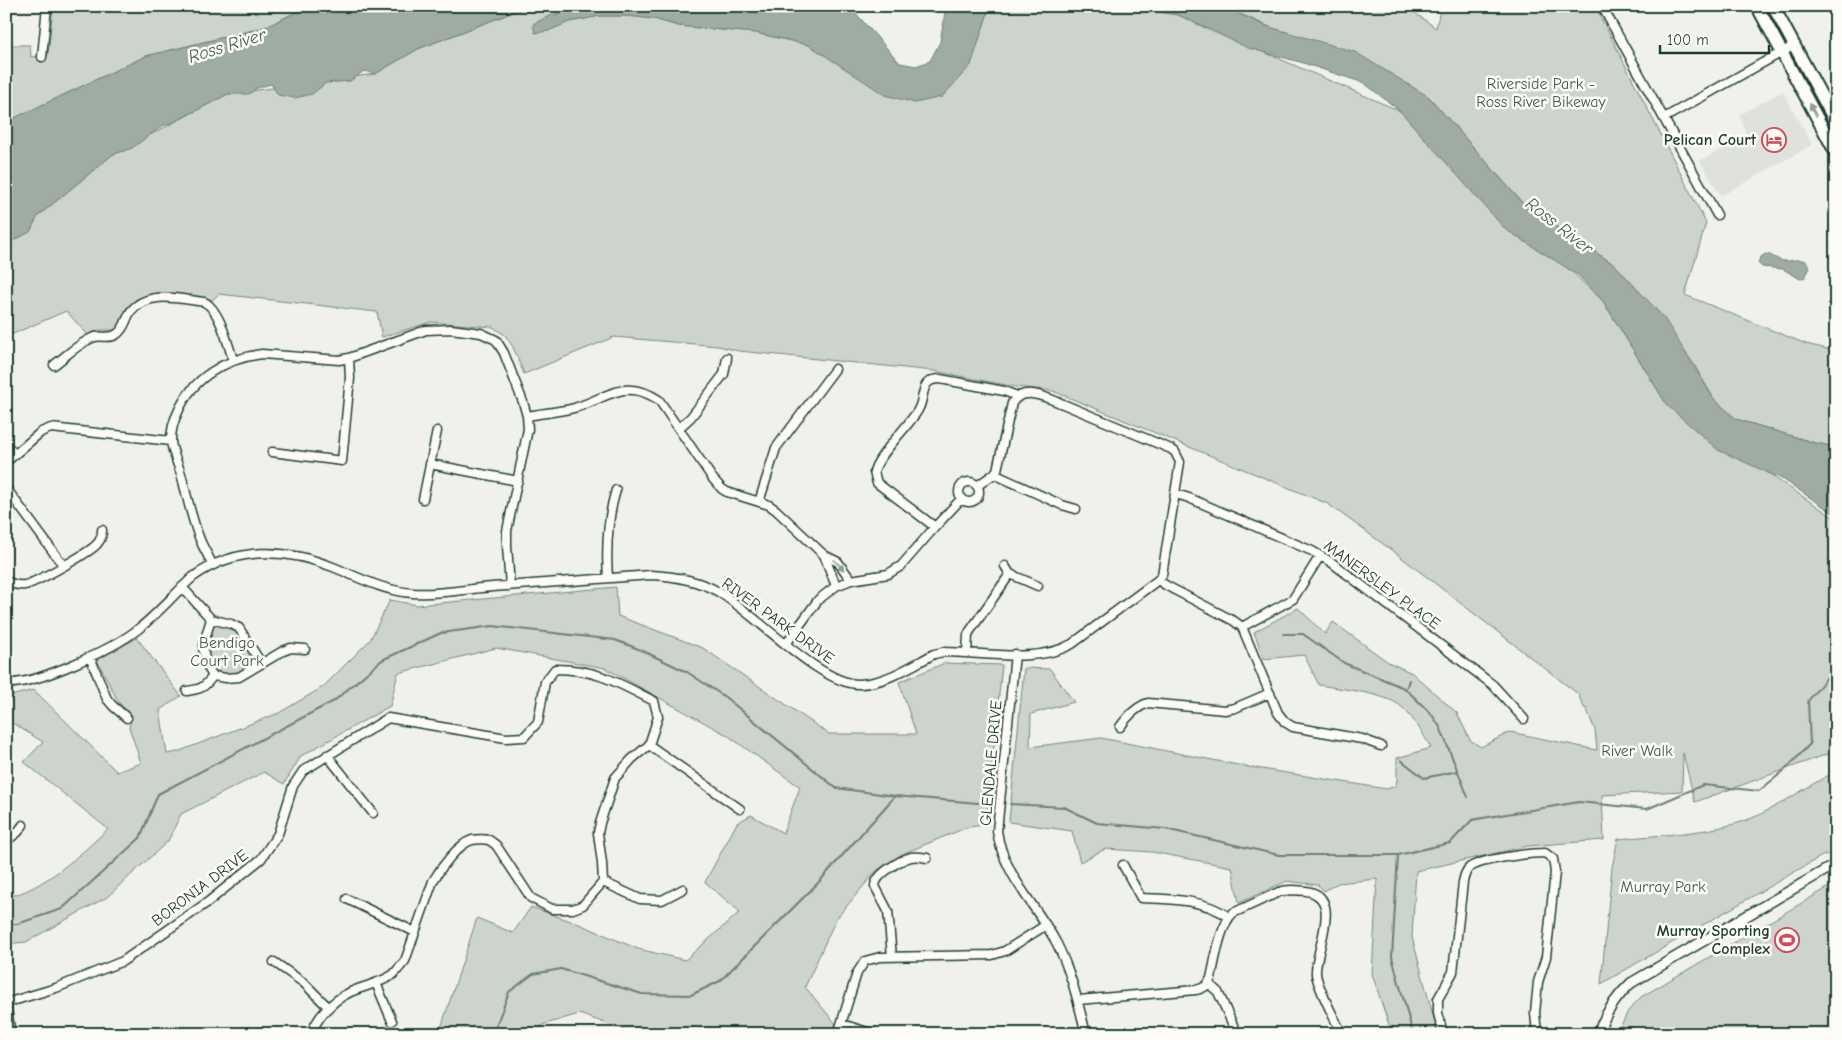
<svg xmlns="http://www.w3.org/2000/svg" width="1842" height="1040" font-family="'Comic Neue',sans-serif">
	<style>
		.built { fill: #dfe2dc }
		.green { fill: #cdd3cd; stroke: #768880 }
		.water { fill: #9faca4; stroke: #6c8077 }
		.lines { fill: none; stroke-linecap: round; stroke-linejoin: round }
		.stream { stroke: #6c8077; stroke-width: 2 }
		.minor-casing { stroke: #1f3d34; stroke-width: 11 }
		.tertiary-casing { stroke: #1f3d34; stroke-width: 12 }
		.primary-casing { stroke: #1f3d34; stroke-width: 15 }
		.minor { stroke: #fdfcf7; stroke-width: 8 }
		.tertiary { stroke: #fdfcf7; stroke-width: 9 }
		.primary { stroke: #fdfcf7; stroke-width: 11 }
		.oneway { fill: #8e9c96 }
		.labels { text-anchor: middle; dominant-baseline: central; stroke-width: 5; stroke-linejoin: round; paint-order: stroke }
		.park-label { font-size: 16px; fill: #425b53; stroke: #fdfcf7 }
		.poi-label { font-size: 16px; font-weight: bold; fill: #1f3d34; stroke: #fdfcf7; text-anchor: end }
		.street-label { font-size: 16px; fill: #1f3d34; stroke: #fdfcf7 }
		.water-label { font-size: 18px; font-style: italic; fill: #455e56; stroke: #fdfcf7 }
	</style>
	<rect width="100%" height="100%" fill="#f0f1eb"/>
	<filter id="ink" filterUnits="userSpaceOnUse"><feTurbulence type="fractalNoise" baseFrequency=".02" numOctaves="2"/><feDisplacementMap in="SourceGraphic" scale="10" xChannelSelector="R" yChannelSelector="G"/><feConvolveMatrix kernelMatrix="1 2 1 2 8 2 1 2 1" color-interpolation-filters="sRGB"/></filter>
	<g filter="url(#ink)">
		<path class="built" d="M1783,91L1812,145L1721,196L1700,161L1747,135L1739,115Z"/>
		<path class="green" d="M53,6H329L306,7L266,27L146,56L6,122V45H30L31,57L48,55Z
			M538,6H570L568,11L547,17L548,31L569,22L600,16H627L654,19L678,26L756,33L809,45L915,103L970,65L990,6H1115L1178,15L1400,111L1603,301L1667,405L1836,519V751L1695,802L1683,753L1682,791L1602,795L1604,840L1528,846L1416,871L1412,937L1438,1034H1392L1372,974L1377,879L1338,883L1324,891L1318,885L1287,881L1239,903L1232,867L1152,852L1105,849L1080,862L1072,831L1009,822L1024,668L1050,669L1074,702L1031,714L1030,747L1101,738L1243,766L1387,789L1395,786L1397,781V758L1431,748C1423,733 1414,719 1402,707C1386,693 1341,689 1319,685L1304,655L1264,659L1254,632L1298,608L1325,634L1333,622L1388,662L1412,673L1457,713L1470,740L1481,747L1510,732L1597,750L1595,730L1586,708H1584L1578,694L1397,554L1328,504L1053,391L1016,387L934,371L739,351L718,346L614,337L524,374L513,347L505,335L493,327L431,322L382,337L377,312L219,294L212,300C192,294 147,288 132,305C126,312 122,322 118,330H99L88,335L66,311L6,337V233L38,216L112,155L228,94L375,74L418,49L519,10Z
			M1222,6H1405L1436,28L1441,6H1595L1706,223L1685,295L1806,344L1836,351V447L1815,443L1736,419L1714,399L1692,361L1615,265L1526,207L1429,97Z
			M616,587L618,616L703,648L829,734H916L899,682L945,663L1002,665L986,825L968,827L902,854L875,872L836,919L805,987L836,1024L830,1034H637L579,1014L542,1025L538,1034H439L477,918L513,933L531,907L579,924L638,949L685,960L740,912L705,882L737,823L751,815L783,833L800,787L727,735L605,668L496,648L398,673L390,706L301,756L284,784L264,772L181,814L168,841L107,897L26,942L6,944V897C42,891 82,853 108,829L24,762L43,742L6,719L10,696L34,690L117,772L141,763L129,727L132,715L119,703L97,660L137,638L181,696L160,710L167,754L177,752L279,713L323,687L370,640L390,600L417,605Z
			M219,624L234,628L252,655L254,664C249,667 243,673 237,674C203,682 203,649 214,627Z
			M1836,771V851L1822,856L1601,984L1612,867L1618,839C1659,835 1722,833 1759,815C1785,802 1810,785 1836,771Z
			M1836,883V1034H1617L1628,1011L1641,997Z"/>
		<path class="water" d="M329,6H538L519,10L418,49L375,74L364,71L350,81L326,83L312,94L295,98L278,95L271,84L257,88L249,94H228L174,122L162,126L132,148L112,155L38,216L30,232L13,241L6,243V122L146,56L266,27L306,7Z
			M570,6H847L851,8L900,63L916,66L930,61L940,42L946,6H990L971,65L942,97L915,103L885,95L809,45L756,33L678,26L654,19L627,16H600L569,22L548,31L535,33L533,24L547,17L568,11Z
			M1137,6H1222L1266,26L1355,52L1429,97L1526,207L1615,265L1664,318L1714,399L1736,419L1815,443L1836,447V515L1784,480L1718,450L1667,405L1603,301L1578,275L1505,229L1400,111L1364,83L1300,62L1248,48L1178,15Z
			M1765,254C1772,254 1777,261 1785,261C1794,261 1798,258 1806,261L1810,268L1805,277L1800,279L1783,269L1762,267L1758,263L1760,258Z"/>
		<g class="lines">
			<path class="stream" d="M1283,634H1303L1344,663L1404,688L1414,697L1432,715L1440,727L1468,797
				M1406,689L1409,680
				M1401,760L1424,778L1458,771
				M1010,804L1064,807L1097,823L1165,829L1279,855H1398L1450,843L1472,820L1477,819L1579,802L1647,809L1703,785L1759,791L1786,769L1810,744L1808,701L1832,671H1836
				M1398,855L1392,957L1413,1034
				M6,924H17L62,909L140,838L158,794L334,701L382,660L441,633L493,626L615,640L641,650L687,672L725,697L836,788L895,796L990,804
				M493,1034L509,992L533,974L561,969L642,994L691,995L720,981L818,883L895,796"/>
			<defs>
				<path id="minor" d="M1602,6L1717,215
					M42,57L47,6
					M1664,118L1793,46
					M54,365C66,356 78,344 92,338C100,334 109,340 117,334C125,329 126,318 131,311C148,290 180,299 204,302C219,308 228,344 233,360
					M527,416C542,413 559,412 574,408C608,398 624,377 659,400L713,479L722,489L727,492L769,505L776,510L824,555L838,562L851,580
					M679,428L691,417L724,374L727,358
					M6,445L15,454
					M272,452L342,461L350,378L349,358
					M6,462L41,432L51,428L171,441
					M430,464L518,481
					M994,474L1062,505L1076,509
					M959 492a10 10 0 1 1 20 0a10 10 0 1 1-20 0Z
					M6,488L63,565
					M1176,494L1189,498L1312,551L1331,562L1480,675L1493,685L1524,719
					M423,499L437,431
					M759,502L776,448L835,369
					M935,527L877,483L874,472C876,457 909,426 918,410C926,396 919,379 940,379L1004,391L1017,396
					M824,555L836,586
					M212,564C208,555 202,546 199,537C191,517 187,495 181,474C178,464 172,452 171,441C171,432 174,420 178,412C193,377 225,359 262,354L339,360L349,358L426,330L451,329L481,333L496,340L504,353L523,402L527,416L528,429L507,531V546L510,586
					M1005,566L1010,574L1038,586
					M608,578C606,548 607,519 616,490
					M1158,580L1167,586L1234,621L1242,627L1278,713L1285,722L1293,727L1362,739L1381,746
					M6,581C12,584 18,586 25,585C37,582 89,553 97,544C101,540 102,535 102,530
					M182,587L211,619L231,624L239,628L261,663
					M211,619C204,643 198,653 213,676L226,678L239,677L283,651L291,648L305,649
					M1242,627L1293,599L1320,556
					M786,644L818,600L836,586L851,580L888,574L901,566L935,527L962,498
					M967,652L968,635L970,631L1010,574
					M1015,654L997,831C1003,874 1036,905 1056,942C1071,971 1078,1002 1086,1034
					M90,657L107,699L113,706L127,718
					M6,683C34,686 114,648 137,630C157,615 174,594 193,577C236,546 286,548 333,567C360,578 384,591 413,593C438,595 466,589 492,587C545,583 598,579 651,575C674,576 697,580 717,591C754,612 821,686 860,684C886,683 911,666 934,654L943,652C983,652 1037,664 1072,644L1158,580L1162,575L1180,462L1175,452L1171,449L1063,404C1047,398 1024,385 1012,403L997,470L994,474L977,486
					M187,691C201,689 204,688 213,676
					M1120,727C1127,717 1136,707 1148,703L1225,710L1235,708L1270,693
					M649,745L740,809
					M327,755L373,813
					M6,841L18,832L23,825
					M1123,865L1141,898C1171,899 1204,899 1229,917
					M603,882L640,899L662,900L683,889
					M347,899L415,932
					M892,957L888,911L875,886C875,875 900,860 911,857C916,856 922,857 927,858
					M274,962L304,983L328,1007
					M376,983L392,1021
					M1209,984L1218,992L1237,1034
					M1078,1000L1196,990C1204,988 1208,986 1211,978C1215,961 1220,925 1233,913L1279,892C1288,889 1296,890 1306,891C1345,896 1314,951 1316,974C1318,989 1335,1019 1342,1034
					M6,1003L56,988L123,961L208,902L261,859L278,834L293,786L303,771L388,718L506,738L524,737L538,722L545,682L555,669C597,669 618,683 654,701L658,717L649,745L632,759L615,778L600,823L598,833L602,863L603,882L583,905L573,909H552L531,898L496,845L489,840C484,839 478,839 472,840C458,844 440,869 433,881L405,961C400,966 397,972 391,976C381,982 369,985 358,989C337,996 319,1013 311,1034
					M6,1003L11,1034
					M842,1024L874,1034
					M838,1034L857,973L865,961L880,957L992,955L1005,951L1046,925
					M1443,1034L1438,1013V999L1453,972L1463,882C1464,877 1465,872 1469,868C1480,859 1530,853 1545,853L1553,859L1555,872L1548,939L1546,957L1538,982L1535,1013L1537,1034"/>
				<path id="tertiary" d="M1598,1034C1605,1013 1615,998 1631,983L1836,864"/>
				<path id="primary" d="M1757,6L1836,153
					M1773,6L1836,123"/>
			</defs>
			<use href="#minor" class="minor-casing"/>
			<use href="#tertiary" class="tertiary-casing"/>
			<use href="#primary" class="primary-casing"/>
			<use href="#minor" class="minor"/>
			<use href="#tertiary" class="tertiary"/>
			<use href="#primary" class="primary"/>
		</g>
		<defs><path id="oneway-solid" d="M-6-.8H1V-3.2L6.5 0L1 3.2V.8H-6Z" transform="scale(1.25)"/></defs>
		<g class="oneway">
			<use href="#oneway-solid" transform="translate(1813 110) rotate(-118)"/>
			<use href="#oneway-solid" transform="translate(839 565) rotate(45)"/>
		</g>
	</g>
	<defs>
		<symbol id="hotel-ring" viewBox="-11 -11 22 22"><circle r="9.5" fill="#fdfcf7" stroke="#d1495b" stroke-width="1.5"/><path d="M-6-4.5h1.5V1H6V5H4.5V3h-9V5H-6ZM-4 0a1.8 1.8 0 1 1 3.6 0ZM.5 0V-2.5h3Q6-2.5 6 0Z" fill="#d1495b"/></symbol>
		<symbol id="stadium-ring" viewBox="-11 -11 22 22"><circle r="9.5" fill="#fdfcf7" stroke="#d1495b" stroke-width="1.5"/><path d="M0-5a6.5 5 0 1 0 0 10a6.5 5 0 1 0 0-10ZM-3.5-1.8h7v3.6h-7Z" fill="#d1495b"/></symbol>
	</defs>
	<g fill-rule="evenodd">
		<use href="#hotel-ring" x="1760" y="126" width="28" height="28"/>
		<use href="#stadium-ring" x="1773" y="926" width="28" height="28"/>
	</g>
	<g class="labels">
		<g class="park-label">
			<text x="1541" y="84">Riverside Park -<tspan x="1541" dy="18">Ross River Bikeway</tspan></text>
			<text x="227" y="643">Bendigo<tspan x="227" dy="18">Court Park</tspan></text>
			<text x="1637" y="751">River Walk</text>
			<text x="1663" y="887">Murray Park</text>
		</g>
		<g class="poi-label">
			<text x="1756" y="140">Pelican Court</text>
			<text x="1770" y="931">Murray Sporting<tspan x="1770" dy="18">Complex</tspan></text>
		</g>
		<g class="street-label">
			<text transform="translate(1382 585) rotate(36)">MANERSLEY PLACE</text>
			<text transform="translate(778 621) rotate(36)">RIVER PARK DRIVE</text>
			<text transform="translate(991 763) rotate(-85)">GLENDALE DRIVE</text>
			<text transform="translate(200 888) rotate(-37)">BORONIA DRIVE</text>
		</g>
		<g class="water-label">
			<text transform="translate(227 46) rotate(-17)">Ross River</text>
			<text transform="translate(1559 226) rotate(38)">Ross River</text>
		</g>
	</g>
	<rect width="1842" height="1040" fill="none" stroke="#fdfcf7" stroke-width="25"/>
	<rect x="12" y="12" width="1817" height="1015" fill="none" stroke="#1f3d34" stroke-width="2" filter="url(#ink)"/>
	<path d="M1660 45v8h109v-8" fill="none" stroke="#1f3d34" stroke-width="2.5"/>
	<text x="1667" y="45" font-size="15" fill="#1f3d34" stroke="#fdfcf7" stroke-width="4" paint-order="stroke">100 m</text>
</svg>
